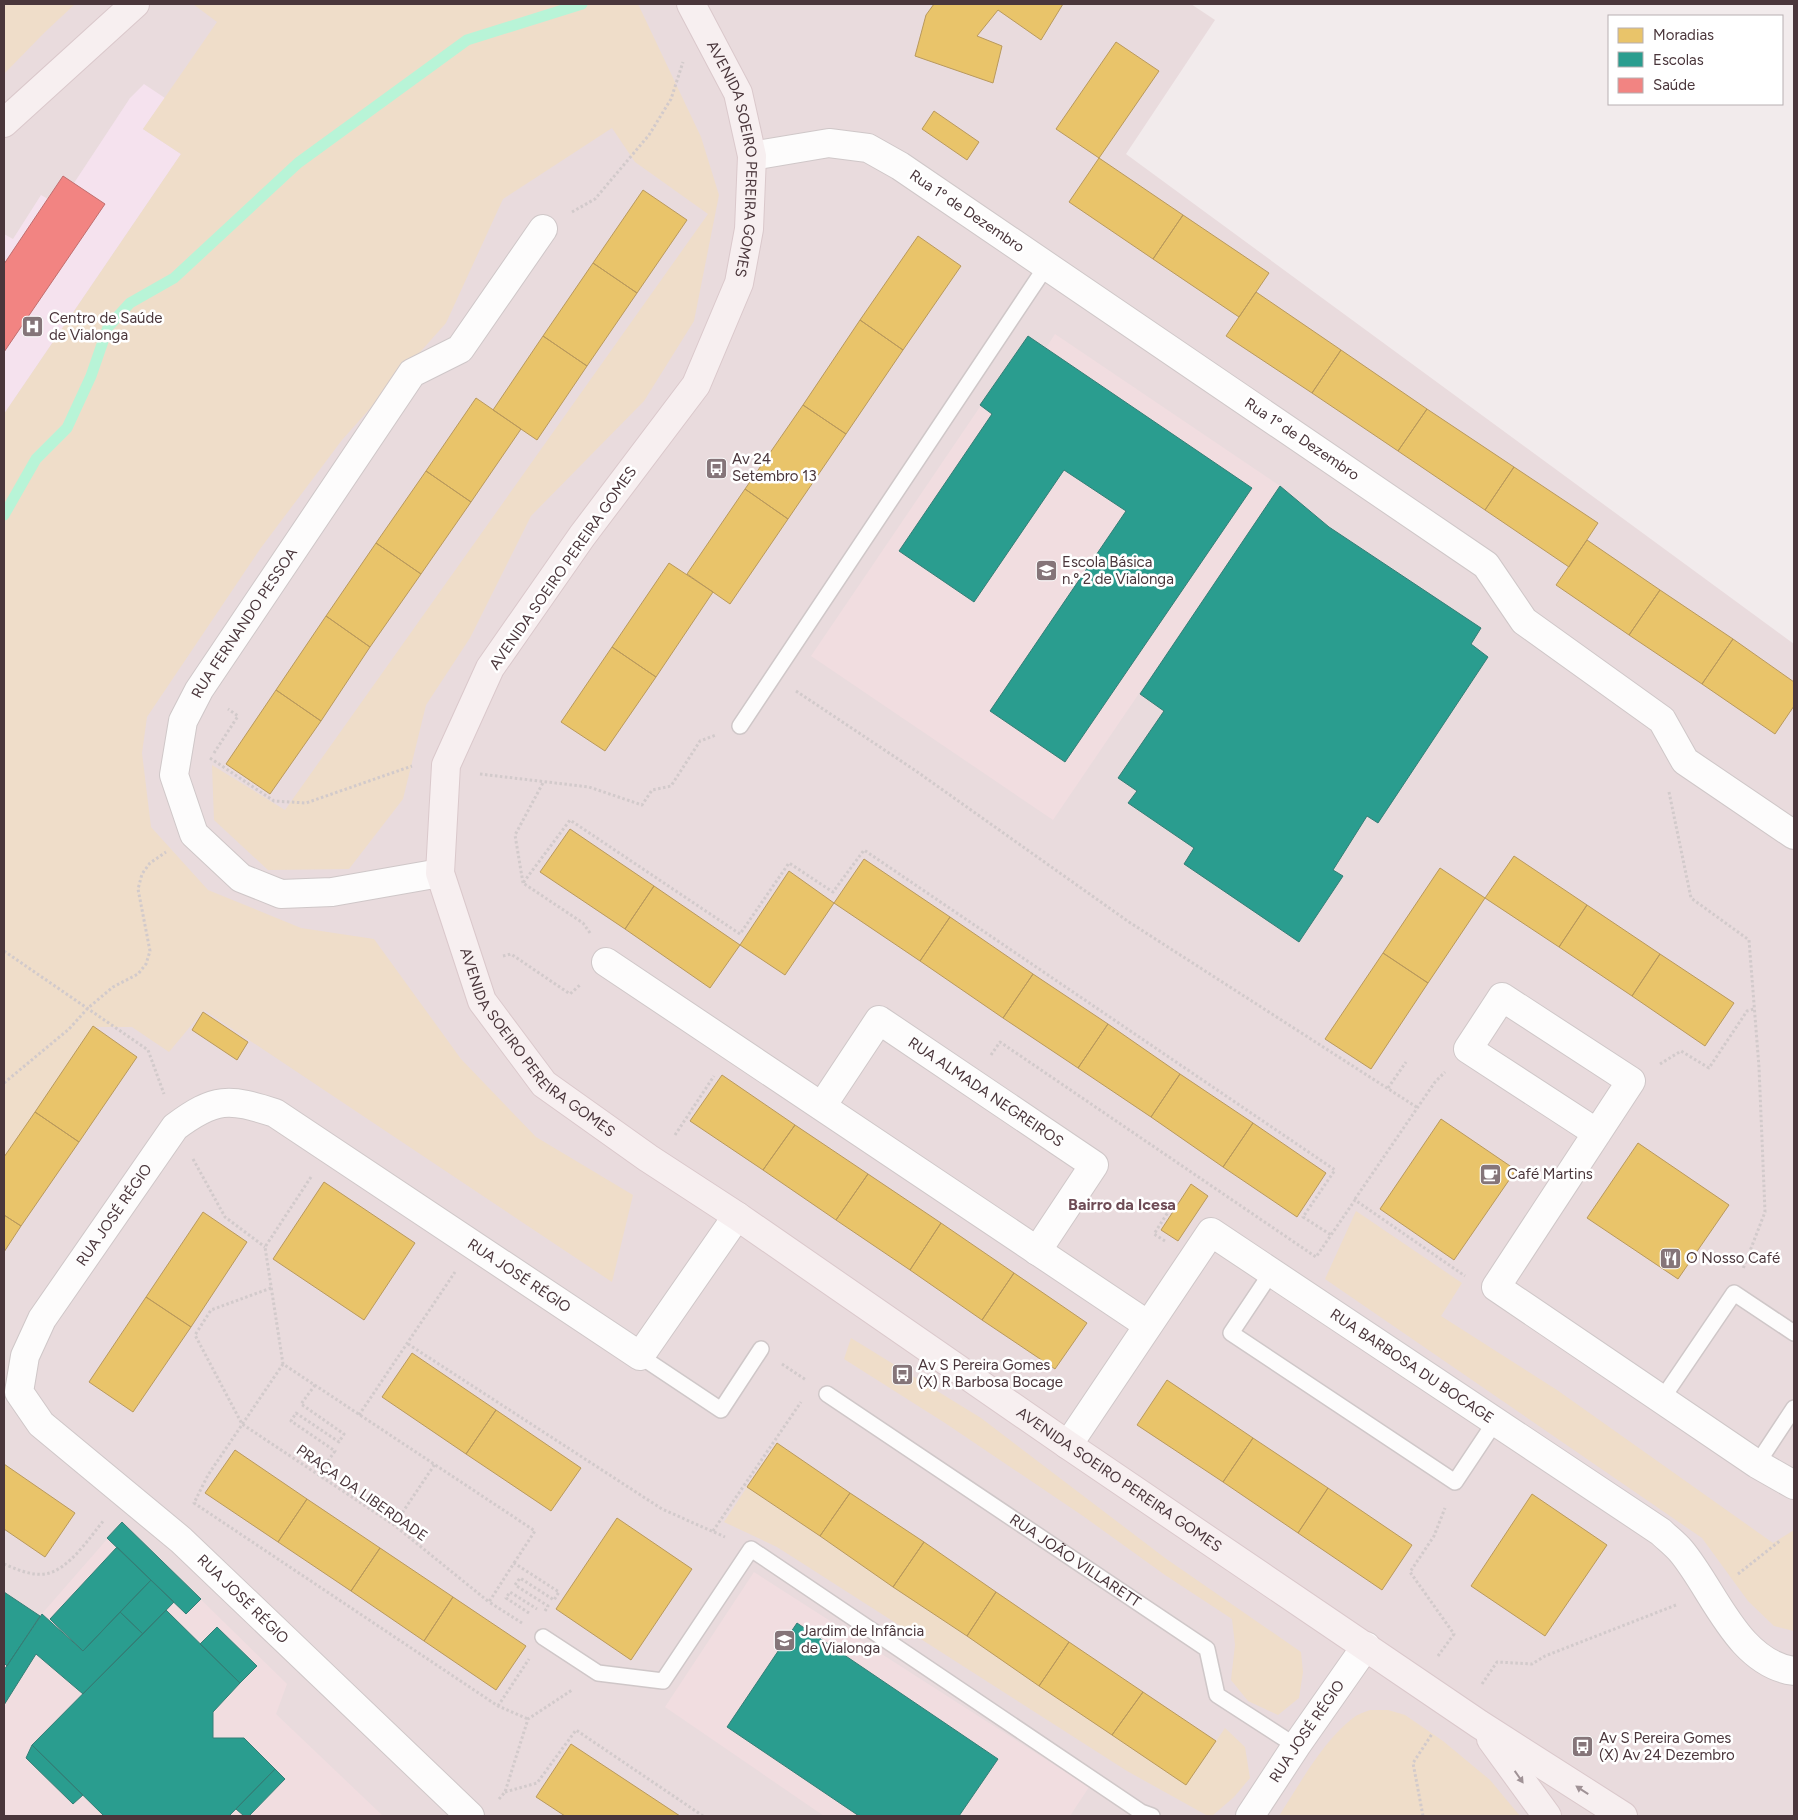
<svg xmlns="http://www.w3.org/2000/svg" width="1798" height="1820" font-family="Figtree,sans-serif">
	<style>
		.residential { fill: #e9dbdd }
		.education { fill: #f1dde0 }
		.medical { fill: #f5e2ee }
		.green { fill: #efddc9 }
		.homes { fill: #e9c46a; stroke: #b9995c }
		.schools { fill: #2a9d8f; stroke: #347e76 }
		.health { fill: #f28482; stroke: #c06d6d }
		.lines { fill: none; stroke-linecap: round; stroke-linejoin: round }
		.stream { stroke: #b8f4d7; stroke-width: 11 }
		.lane-casing { stroke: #cfc7c8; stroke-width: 18 }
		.street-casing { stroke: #cfc7c8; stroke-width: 30 }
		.secondary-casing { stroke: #dac8cb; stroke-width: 30 }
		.path { stroke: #d2cacb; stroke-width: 3; stroke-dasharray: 2.5 2.5; stroke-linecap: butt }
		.lane { stroke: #fdfcfc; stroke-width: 15 }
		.street { stroke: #fdfcfc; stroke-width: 28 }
		.secondary { stroke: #f7eff0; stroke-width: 28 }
		.oneway { fill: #a09296 }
		.labels { text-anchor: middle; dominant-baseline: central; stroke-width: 5; stroke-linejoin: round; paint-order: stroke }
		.street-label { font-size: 15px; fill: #4a363b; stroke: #fff }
		.poi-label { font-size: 15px; fill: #4a363b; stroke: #fff; text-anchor: start }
		.neighbourhood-label { font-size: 16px; font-weight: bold; fill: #6e4c55; stroke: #fff }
	</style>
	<rect width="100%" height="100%" fill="#f2ebec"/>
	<path class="residential" d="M4,4H1191L1215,20L1126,154L1794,644V1816H4Z"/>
	<path class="education" d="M1055,334L1280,486L1053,820L811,656L1028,336L1046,348Z
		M122,1522L287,1684L276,1714L383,1816H4V1592L40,1616Z
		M754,1572L1089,1787L1070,1816H824L665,1707Z"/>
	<path class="medical" d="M144,84L165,98L143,129L181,154L4,414V234L13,239L41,195L48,199L63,176L74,183L130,98Z"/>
	<path class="green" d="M4,4H75L44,33L4,74Z
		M193,4H638L701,137L719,195L694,321L644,401L531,516L470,638L426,705L403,799L349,869L268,870L214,820L212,765L285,810L708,214L635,162L612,128L503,199L446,323L342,440L260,549L147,717L142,753L151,827L208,890L301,928L374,939L461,1059L536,1137L633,1195L612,1282L204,1010L169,1052L132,1027H93L4,1158V414L181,154L143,129L217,22Z
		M1356,1211L1462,1283L1441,1316L1557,1390L1773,1543L1794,1530V1631L1774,1626L1748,1601L1702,1538L1325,1279Z
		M851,1338L981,1418L1165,1558L1301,1652L1303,1672L1299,1698L1278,1715L1248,1701L1231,1680L1235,1645L1232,1619L1165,1575L1083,1516L945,1423L844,1359Z
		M747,1487L1186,1785L1225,1728L1245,1747L1250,1778L1234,1797L1212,1816H1208L1127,1771L777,1547L724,1522Z
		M1370,1710H1388L1405,1715L1443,1741L1490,1780L1520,1816H1279C1299,1785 1323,1741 1353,1718C1358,1714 1365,1712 1370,1710Z"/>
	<path class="homes" d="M934,4H1063L1041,40L998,10L977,36L1002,46L993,83L915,56L926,15Z
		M1116,42L1159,71L1099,158L1056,129Z
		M934,111L979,142L967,160L922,129Z
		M1099,158L1183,215L1153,259L1069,202Z
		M643,190L687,220L637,293L593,263Z
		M1183,215L1269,273L1239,317L1153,259Z
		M918,236L961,266L903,350L860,320Z
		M593,263L637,293L587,366L543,336Z
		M1256,292L1341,350L1312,393L1226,336Z
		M860,320L903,350L846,434L803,405Z
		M543,336L587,366L537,440L493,410Z
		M1341,350L1427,409L1398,451L1312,393Z
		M476,398L521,429L471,502L426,471Z
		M803,405L846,434L788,519L745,489Z
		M1427,409L1514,467L1485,510L1398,451Z
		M1514,467L1598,523L1569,567L1485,510Z
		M426,471L471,502L421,574L376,543Z
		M745,489L788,519L730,604L687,574Z
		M1587,540L1660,590L1629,635L1556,585Z
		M376,543L421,574L370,647L326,616Z
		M669,563L713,592L656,677L612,647Z
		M1660,590L1733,639L1702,684L1629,635Z
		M326,616L370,647L321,721L276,690Z
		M1733,639L1794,682V706L1775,734L1702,684Z
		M612,647L656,677L605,751L561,722Z
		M276,690L321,721L270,794L226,764Z
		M570,829L654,886L625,929L540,872Z
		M1514,856L1587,905L1559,947L1485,898Z
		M864,859L950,917L920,961L834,903Z
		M1440,868L1485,898L1428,983L1383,953Z
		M789,871L834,903L785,975L740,945Z
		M654,886L740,945L710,988L625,929Z
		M1587,905L1660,954L1632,996L1559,947Z
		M950,917L1033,974L1003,1018L920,961Z
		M1383,953L1428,983L1371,1069L1325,1039Z
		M1660,954L1734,1003L1705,1046L1632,996Z
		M1033,974L1108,1024L1078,1068L1003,1018Z
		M203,1012L248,1042L237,1060L192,1030Z
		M1108,1024L1180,1074L1151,1117L1078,1068Z
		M93,1026L137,1057L79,1142L35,1112Z
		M1180,1074L1253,1123L1223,1167L1151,1117Z
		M722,1075L795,1125L763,1170L690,1121Z
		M35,1112L79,1142L21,1226L4,1215V1157Z
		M1441,1119L1516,1170L1454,1260L1380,1209Z
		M1253,1123L1326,1173L1297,1217L1223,1167Z
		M795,1125L868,1174L836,1220L763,1170Z
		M1638,1143L1729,1205L1678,1279L1587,1218Z
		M868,1174L941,1223L910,1270L836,1220Z
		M324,1182L415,1243L364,1320L273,1259Z
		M1191,1184L1208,1196L1178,1241L1161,1230Z
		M203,1212L247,1242L191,1327L146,1297Z
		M4,1215L21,1226L4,1252Z
		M941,1223L1014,1273L982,1320L910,1270Z
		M1014,1273L1087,1323L1055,1369L982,1320Z
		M146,1297L191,1327L133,1412L89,1382Z
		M412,1353L496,1410L466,1454L382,1397Z
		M1167,1380L1253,1438L1223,1482L1137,1425Z
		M496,1410L581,1468L551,1511L466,1454Z
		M1253,1438L1328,1488L1298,1533L1223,1482Z
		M777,1443L850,1493L820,1536L747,1487Z
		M235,1450L307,1499L278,1542L205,1493Z
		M4,1464L75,1513L45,1557L4,1529Z
		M1328,1488L1412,1545L1382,1590L1298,1533Z
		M850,1493L924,1542L893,1587L820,1536Z
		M1532,1494L1607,1545L1545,1636L1471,1586Z
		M307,1499L380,1548L351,1591L278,1542Z
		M617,1518L692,1569L631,1660L556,1609Z
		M924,1542L996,1592L967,1636L893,1587Z
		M380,1548L453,1597L424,1641L351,1591Z
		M996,1592L1069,1642L1039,1686L967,1636Z
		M453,1597L526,1646L496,1690L424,1641Z
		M1069,1642L1143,1692L1112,1735L1039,1686Z
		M1143,1692L1216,1741L1186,1785L1112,1735Z
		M571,1744L680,1816H565L536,1797Z"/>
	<path class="schools" d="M1028,336L1252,488L1065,762L990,711L1126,511L1064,470L974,602L899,551L992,414L980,405Z
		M1280,486L1329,527L1481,628L1471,644L1488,657L1378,823L1367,816L1333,870L1343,876L1299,942L1184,864L1194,848L1128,803L1137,791L1118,778L1164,711L1140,694Z
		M122,1522L201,1599L186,1614L107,1538Z
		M117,1547L151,1580L83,1651L50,1619Z
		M151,1580L174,1602L143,1634L120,1612Z
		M4,1592L40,1616L7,1666L4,1663Z
		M166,1610L240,1683L213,1712V1738H244L275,1769L229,1816H104L32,1745Z
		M120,1612L143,1634L83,1694L36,1654L4,1705V1670L42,1614L83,1651Z
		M797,1623L998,1759L959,1816H859L727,1727Z
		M217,1627L257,1666L240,1683L200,1644Z
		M32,1745L83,1795L73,1804L26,1758Z
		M275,1769L285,1779L249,1816H244L236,1809Z"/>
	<path class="health" d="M63,176L105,204L4,352V264Z"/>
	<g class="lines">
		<path class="stream" d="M4,515L36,459L67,428L91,376L108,327L130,303L174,278L298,163L467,40L582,4"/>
		<defs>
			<g id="lane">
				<path d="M740,726L1047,265"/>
				<path d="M1271,1273L1231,1333L1455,1482L1495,1422"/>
				<path d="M640,1356L721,1410L761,1349"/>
				<path id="s1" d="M827,1394L1207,1649L1217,1695L1296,1746"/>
				<path d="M1662,1399L1734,1293L1794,1333"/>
				<path d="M1757,1464L1794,1408"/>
				<path d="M543,1637L598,1673L663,1681L751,1549L1141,1812L1152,1816"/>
			</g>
			<g id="street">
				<path d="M752,156L829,143L868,148L900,166L1486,565L1524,621L1662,720L1685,761L1794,835"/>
				<path id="s2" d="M440,873L332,892L281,894L241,878L194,834L174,775L183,721L199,690L412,373L460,349L543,229"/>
				<path d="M606,962L1148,1325"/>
				<path id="s3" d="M822,1106L879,1020L1094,1165L1037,1251"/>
				<path d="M1597,1133L1468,1049L1502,997L1631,1081L1496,1287L1757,1464L1794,1485"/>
				<path id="s4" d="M1068,1445L1211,1232L1661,1532C1667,1538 1675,1544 1681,1551C1714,1590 1737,1663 1794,1671"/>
				<path id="s5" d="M470,1816L181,1540L41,1424L19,1392L25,1356L42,1319L175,1127C215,1097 229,1098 275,1113L640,1356L737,1216"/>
				<path id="s6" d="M1250,1816L1296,1746L1366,1646"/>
			</g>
			<g id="secondary">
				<path id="s7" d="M691,4L738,93L752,156L749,229L739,283L696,385L582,536L490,668L446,765L440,873L482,1001L544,1084L648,1158L737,1216L1068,1445L1479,1724L1623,1816"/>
				<path d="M4,123L135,4"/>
				<path d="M1491,1739L1547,1816"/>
			</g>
		</defs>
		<use href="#lane" class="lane-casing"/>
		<use href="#street" class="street-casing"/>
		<use href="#secondary" class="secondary-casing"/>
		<path class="path" d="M572,212L595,199L649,135L671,99L683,62
			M796,691L916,771L1129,922L1418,1108
			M214,753L238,716L228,709
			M210,758L274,801L306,803L412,766
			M480,774L589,787L642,805L652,790L671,786L700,741L716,735
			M1669,792L1691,898L1749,940L1759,1067L1765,1212L1743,1269
			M523,883L515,835L544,781
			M590,933L583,923L523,883L570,820L740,934L789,863L833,892L864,850L1335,1170L1303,1217L1331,1235
			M4,951L148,1050L164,1094
			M503,956L511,954L570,994L581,984
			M991,1055L1000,1042L1316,1257L1355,1200L1465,1276
			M1660,1064L1681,1051L1709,1068L1747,1011L1754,1009
			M4,1083L69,1029L88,1008L113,987L138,974L146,964L150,951L138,889L142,874L150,863L166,852
			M1388,1088L1406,1062
			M675,1135L714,1076
			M193,1159L225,1217L265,1247
			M311,1177L265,1247L283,1364L535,1531L514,1563
			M1355,1199L1435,1082L1445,1072
			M1165,1241L1154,1234L1170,1209
			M271,1288L211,1310L195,1335L242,1424L394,1525L489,1602
			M408,1344L662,1509L725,1537
			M283,1364L208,1475L194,1503L498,1706L528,1719
			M782,1364L806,1380
			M315,1385L301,1404L344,1434L339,1442L296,1413L291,1421L335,1451L318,1475
			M359,1415L455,1272
			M394,1525L435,1464
			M713,1531L801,1402
			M4,1564C16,1569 31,1576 45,1574C68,1571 90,1537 104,1520
			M1738,1574L1781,1540
			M529,1613L506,1598L510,1592L537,1609
			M522,1623L489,1602L514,1563L559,1592L554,1600L520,1578L515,1585L548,1606L545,1611
			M1438,1656L1454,1634L1410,1572L1434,1536L1445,1508
			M1482,1684L1497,1662L1532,1664L1545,1656L1676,1605
			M498,1706L529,1659
			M505,1792L537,1783L576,1730L703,1816
			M499,1799L505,1792L528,1719L572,1690
			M1423,1816L1413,1763L1432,1734"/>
		<use href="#lane" class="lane"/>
		<use href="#street" class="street"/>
		<use href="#secondary" class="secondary"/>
	</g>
	<defs><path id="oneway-solid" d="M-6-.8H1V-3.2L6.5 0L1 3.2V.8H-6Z" transform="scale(1.25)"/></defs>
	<g class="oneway">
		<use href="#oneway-solid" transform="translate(1519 1777) rotate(55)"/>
		<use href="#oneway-solid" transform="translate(1582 1790) rotate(-147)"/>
	</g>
	<defs>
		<symbol id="hospital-square" viewBox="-11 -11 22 22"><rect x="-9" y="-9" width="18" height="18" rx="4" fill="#857579" stroke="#fff"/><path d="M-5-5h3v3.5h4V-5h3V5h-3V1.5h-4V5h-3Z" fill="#fff"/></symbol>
		<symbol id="bus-square" viewBox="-11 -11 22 22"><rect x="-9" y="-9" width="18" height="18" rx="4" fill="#857579" stroke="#fff"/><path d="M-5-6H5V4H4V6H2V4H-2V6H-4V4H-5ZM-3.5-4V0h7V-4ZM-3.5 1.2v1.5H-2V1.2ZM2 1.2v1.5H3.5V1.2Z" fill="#fff"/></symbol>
		<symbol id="school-square" viewBox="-11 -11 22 22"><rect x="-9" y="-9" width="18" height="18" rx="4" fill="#857579" stroke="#fff"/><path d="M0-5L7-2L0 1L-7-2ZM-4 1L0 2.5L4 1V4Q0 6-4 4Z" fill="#fff"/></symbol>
		<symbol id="cafe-square" viewBox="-11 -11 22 22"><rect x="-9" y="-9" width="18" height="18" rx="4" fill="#857579" stroke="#fff"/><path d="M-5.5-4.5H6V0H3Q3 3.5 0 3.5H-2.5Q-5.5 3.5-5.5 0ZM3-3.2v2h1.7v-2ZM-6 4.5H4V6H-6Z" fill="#fff"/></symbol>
		<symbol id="restaurant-square" viewBox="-11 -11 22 22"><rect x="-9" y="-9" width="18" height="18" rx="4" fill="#857579" stroke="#fff"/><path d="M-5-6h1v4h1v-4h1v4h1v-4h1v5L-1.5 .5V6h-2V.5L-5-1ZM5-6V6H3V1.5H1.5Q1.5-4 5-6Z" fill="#fff"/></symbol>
	</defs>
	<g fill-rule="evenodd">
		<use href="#hospital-square" x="20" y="314" width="25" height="25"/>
		<use href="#bus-square" x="704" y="456" width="25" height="25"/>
		<use href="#school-square" x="1034" y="558" width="25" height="25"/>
		<use href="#cafe-square" x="1478" y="1162" width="25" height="25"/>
		<use href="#restaurant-square" x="1658" y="1246" width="25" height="25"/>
		<use href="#bus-square" x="890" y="1362" width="25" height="25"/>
		<use href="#school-square" x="772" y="1628" width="25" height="25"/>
		<use href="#bus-square" x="1570" y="1734" width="25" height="25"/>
	</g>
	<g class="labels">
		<g class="street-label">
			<text stroke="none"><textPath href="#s7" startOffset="165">AVENIDA SOEIRO PEREIRA GOMES</textPath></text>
			<text transform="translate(967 211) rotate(34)">Rua 1º de Dezembro</text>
			<text transform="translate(1302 439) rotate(34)">Rua 1º de Dezembro</text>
			<text transform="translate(563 568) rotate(-55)">AVENIDA SOEIRO PEREIRA GOMES</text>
			<text stroke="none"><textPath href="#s2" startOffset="501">RUA FERNANDO PESSOA</textPath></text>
			<text stroke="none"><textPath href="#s7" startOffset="1170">AVENIDA SOEIRO PEREIRA GOMES</textPath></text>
			<text stroke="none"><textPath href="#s3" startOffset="232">RUA ALMADA NEGREIROS</textPath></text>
			<text stroke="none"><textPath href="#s5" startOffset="824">RUA JOSÉ RÉGIO</textPath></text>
			<text stroke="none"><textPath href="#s5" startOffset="1332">RUA JOSÉ RÉGIO</textPath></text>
			<text stroke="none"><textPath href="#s4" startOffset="498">RUA BARBOSA DU BOCAGE</textPath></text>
			<text stroke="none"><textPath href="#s7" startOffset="1905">AVENIDA SOEIRO PEREIRA GOMES</textPath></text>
			<text transform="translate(362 1493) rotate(35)">PRAÇA DA LIBERDADE</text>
			<text stroke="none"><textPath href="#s1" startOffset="299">RUA JOÃO VILLARETT</textPath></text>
			<text transform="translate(243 1599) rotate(44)">RUA JOSÉ RÉGIO</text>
			<text stroke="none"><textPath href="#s6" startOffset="102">RUA JOSÉ RÉGIO</textPath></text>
		</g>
		<g class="poi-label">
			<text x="49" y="318">Centro de Saúde<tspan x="49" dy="17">de Vialonga</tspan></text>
			<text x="732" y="459">Av 24<tspan x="732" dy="17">Setembro 13</tspan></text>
			<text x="1062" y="562">Escola Básica<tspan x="1062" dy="17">n.º 2 de Vialonga</tspan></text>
			<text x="1507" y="1174">Café Martins</text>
			<text x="1686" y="1258">O Nosso Café</text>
			<text x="918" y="1365">Av S Pereira Gomes<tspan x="918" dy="17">(X) R Barbosa Bocage</tspan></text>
			<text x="801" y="1631">Jardim de Infância<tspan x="801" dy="17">de Vialonga</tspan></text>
			<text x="1599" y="1738">Av S Pereira Gomes<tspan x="1599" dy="17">(X) Av 24 Dezembro</tspan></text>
		</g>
		<g class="neighbourhood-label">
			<text x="1122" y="1204">Bairro da Icesa</text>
		</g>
	</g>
	<rect width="1798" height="1820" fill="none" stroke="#4a363b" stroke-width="10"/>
	<rect x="1608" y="15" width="175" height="90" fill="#ffffff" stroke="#b7afb1"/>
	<rect x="1618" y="28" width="25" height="15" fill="#e9c46a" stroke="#b7afb1"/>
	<text x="1653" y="40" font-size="15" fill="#4a363b">Moradias</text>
	<rect x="1618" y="52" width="25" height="15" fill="#2a9d8f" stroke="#b7afb1"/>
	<text x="1653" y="65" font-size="15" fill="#4a363b">Escolas</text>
	<rect x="1618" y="78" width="25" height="15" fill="#f28482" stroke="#b7afb1"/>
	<text x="1653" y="90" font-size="15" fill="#4a363b">Saúde</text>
</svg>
